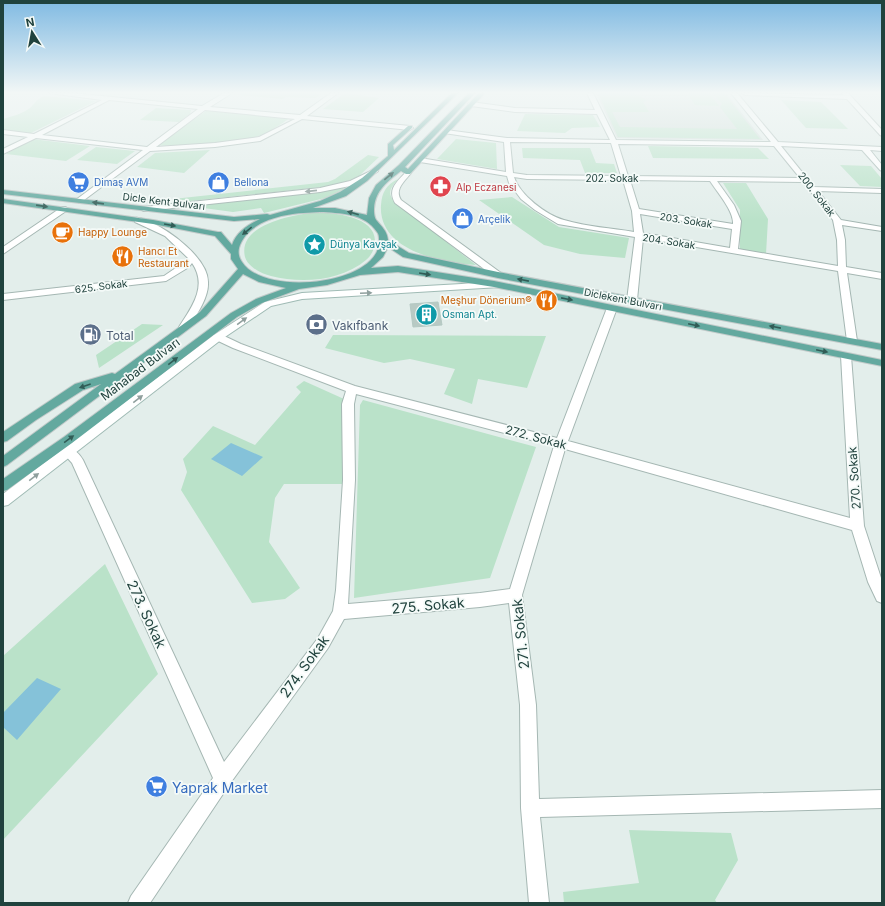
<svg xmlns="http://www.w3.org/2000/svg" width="885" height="906" font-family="Inter,sans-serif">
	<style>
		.built { fill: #d1deda }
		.green { fill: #bae2c9 }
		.water { fill: #85c2d9 }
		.building { fill: #b8cac4; stroke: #b4c9c3 }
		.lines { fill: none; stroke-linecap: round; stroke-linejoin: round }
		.minor-casing { stroke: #a5b7b3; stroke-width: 2 }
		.tertiary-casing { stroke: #a5b7b3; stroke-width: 2 }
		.secondary-casing { stroke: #a0bbb5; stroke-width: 2 }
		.primary-casing { stroke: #c1cac9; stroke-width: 2 }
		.minor { fill: #fff; fill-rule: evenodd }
		.tertiary { fill: #fff; fill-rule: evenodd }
		.secondary { fill: #fff; fill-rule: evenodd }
		.primary { fill: #63a99f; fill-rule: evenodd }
		.oneway { fill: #315c56 }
		.oneway2 { fill: #90a09e }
		.labels { text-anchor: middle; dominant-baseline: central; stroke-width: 3.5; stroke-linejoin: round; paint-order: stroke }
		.far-street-label { font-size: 10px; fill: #20423d; stroke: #f4faf8 }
		.far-shop-label { font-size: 10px; fill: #366cbe; stroke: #f4faf8; text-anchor: start }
		.far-health-label { font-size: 10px; fill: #be3a42; stroke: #f4faf8; text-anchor: start }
		.far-food-label { font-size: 10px; fill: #c56008; stroke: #f4faf8; text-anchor: start }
		.far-culture-label { font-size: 10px; fill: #0d838f; stroke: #f4faf8; text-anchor: start }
		.service-label { font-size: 12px; fill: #4e5e75; stroke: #f4faf8; text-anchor: start }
		.street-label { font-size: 12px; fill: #20423d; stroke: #f4faf8 }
		.near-street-label { font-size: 14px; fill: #20423d; stroke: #f4faf8 }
		.near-shop-label { font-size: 14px; fill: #366cbe; stroke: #f4faf8; text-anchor: start }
	</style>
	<rect width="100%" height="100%" fill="#e3eeeb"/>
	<path class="built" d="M596,93H726L763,140L617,138Z"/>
	<path class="green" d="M242,93H316L321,94L316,98L286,97L283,99L239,95Z
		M345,93L379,98L363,112L323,109Z
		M598,93H633L647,100L643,102L649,112H612L620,127L737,129L720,107L722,104L713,93H724L760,139L618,137Z
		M687,93H709L719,106L695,105Z
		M44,96L96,101L31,133L3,130V119C13,116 22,114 30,108C37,102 34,101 44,96Z
		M781,100L821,102L848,129L806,128Z
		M156,108L191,110L190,114L179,122L140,120Z
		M210,110L290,118C281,124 271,131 261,135C243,143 177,148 157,145L206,111Z
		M525,114L593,115L600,127L572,128L565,133L517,131Z
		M32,139L90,146L66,161L6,154Z
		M456,139L496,143L497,169L437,159Z
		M648,146L758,148L769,159L653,158Z
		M96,147L135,151L117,164L77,160Z
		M522,148H590L596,163L614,164L617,173H585L580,160L523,158Z
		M210,150L184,173L137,167L155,153Z
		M368,155L379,157L359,176L343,183L331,186L172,203L173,199L328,182L335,179Z
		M840,165L871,166L882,179V187L860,186Z
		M398,179C392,187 386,192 394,201L476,265C442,263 378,251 381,205C382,192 386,185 398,179Z
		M357,183L325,198L264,213L261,208L233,212L196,207L197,205Z
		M723,183H746L768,219L766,254L740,249V210Z
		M512,197L559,227L629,238L625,258L580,254L544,245L479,200Z
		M316,212C334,213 375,216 375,241C375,248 372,255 366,260C341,281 302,284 271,276C262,274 248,267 245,257C237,224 294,215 316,212Z
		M142,324L163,325L99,368L96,355Z
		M333,335L546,336L527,388L478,379L472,404L444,394L455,369L410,359L384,363L325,348Z
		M304,381L344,399L342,484H284L275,498L269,542L300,588L285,599L252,603L181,490L187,472L183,459L213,426L255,445L301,392L296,387Z
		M363,400L536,447L490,578L354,598L360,405Z
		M105,564L158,674L3,840V656Z
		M629,830L731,833L738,860L715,900L717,903H564L563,892L639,883Z"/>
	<path class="water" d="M231,443L263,457L242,476L211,459Z
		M37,678L61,689L17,740L3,727V713Z"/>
	<path class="building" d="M438,302L442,325L413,327L410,304Z"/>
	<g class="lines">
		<defs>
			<path id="minor" d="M49,93H72L202,106L224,93H232L210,107L300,115L331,93H338L307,116L410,126L413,128L410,130L302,119L260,141L215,147L150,151L80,203L76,201L77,199L143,150L36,138L3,154V149L28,137L3,134V130L34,134L102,100ZM109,100L198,109L147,147L42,135ZM205,110L295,119L259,137L215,143L156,147Z
				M587,93H593L616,140L771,142L731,93H737L778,142L882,147V151L870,150L882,165V171L880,170L862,150L781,146L814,187L882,189V193L818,191L841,220L882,227V231L842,225L845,240L846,267L882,273V279L847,273L857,341L856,343H848L847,341L838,271L643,238L637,300L632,303L629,302L627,300L635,237L558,224L535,210L521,199L509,183L507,176L420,162L417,160L420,158L506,172L504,142L444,133L443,132L446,130L507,138L610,140L597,114L515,112L471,106L468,104L471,102L515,108L595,110ZM510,142L611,143L621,176L527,175L513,173ZM618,144L774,146L800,178L628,176ZM514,177L527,179L623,180L632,211L634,232C612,228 587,227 564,220C546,215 520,195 514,177ZM630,180L710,181C717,192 734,211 733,224L639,209ZM717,181L803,182L833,220L837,240L838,266L738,249L741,221L734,205ZM640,214L732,229L730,248L643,233Z
				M742,93L844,95L842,93H848L882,130V136L880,135L847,99L745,95Z
				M408,171L411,173C405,181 394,189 401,200L501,273L502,275L501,277H495L395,203C387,189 397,182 406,172Z
				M62,207H65L69,209L3,254V247Z
				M135,218C140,217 145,220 150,222C169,230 208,258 208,282C209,298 196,316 187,329L184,330L179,327C192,307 208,286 192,263L189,267L166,281L3,300V294L164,276L183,263L188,258L165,236L135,222Z
				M612,305L617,308L568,441L850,518L841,356L842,354H850L851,356L864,526L882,581V603L877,601L868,582L852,530L565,449L522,595L536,705L539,799L882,790V808L540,817L549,903H529L521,808L520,705L509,603L480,607L344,619L328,648L229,785L150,903H128L131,896L213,778L72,463L62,452L64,449C72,446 79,453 83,460L224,762L318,638L333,611L336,590L343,480L342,404L346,391L233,348L214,339L213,337L214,335H222L241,344L355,386L557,438L607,308ZM356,394L554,446L510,589L480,593L348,604L355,480L354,404Z"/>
			<path id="tertiary" d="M375,169L378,171L377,172L355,185L320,192L144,211L140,209L144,207L320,188L350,181Z"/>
			<path id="secondary" d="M497,282L501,285L500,287L302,299L271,306L222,339L8,505L3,506V494L214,335L265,302L302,293Z"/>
			<path id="primary" d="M452,93H458L367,181L346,196L313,208H335L367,215L369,198L376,185L399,165L469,93H475L405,167L408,169L479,93H485L410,174H406L401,171C388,181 375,190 374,209C374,212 374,218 377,221C382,227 387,231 388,240L409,253L498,272L882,344V350L498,278L403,257L388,247L383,257L371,268L398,266L494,281L882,360V366L494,287L398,272L360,275L327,285L299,289L262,303L237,317L72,443L7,490L3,491V479L64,437L231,313L256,299L286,288L259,282L243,274L206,316L7,465L3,467V456L101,384L83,390L36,420L7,441L3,442V432L75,384L112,373L115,374L200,312L238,269L231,259V254L215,236L153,224L3,203V199L153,220L218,232H221L232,245C236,232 249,224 260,219L234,221L3,194V190L234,217L267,214L270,215L320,201L340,192L362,178L388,156V144L408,126H412V128L393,145L394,150ZM320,212C339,213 365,213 377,232C379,234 379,237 379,240C382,284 265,298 242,262C235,252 240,243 246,235C264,215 295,213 320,212Z"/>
		</defs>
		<use href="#minor" class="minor-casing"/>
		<use href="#tertiary" class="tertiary-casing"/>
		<use href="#secondary" class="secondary-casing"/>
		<use href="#primary" class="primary-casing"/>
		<use href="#minor" class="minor"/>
		<use href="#tertiary" class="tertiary"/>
		<use href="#secondary" class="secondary"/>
		<use href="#primary" class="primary"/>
	</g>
	<defs><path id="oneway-solid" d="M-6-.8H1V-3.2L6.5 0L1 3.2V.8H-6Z"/></defs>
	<g class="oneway">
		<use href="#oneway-solid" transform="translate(389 176) rotate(-39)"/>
		<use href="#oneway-solid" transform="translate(98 203) rotate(-172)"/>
		<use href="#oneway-solid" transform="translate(42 206) rotate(8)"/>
		<use href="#oneway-solid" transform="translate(353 213) rotate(-164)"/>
		<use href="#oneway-solid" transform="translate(170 225) rotate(10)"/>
		<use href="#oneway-solid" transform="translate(247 231) rotate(141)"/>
		<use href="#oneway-solid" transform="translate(425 274) rotate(9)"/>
		<use href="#oneway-solid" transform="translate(523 280) rotate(-169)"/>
		<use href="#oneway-solid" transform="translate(567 299) rotate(11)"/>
		<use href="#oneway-solid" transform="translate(694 325) rotate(12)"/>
		<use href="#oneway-solid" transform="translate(775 327) rotate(-169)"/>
		<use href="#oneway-solid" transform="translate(822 351) rotate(12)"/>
		<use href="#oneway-solid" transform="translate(173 361) rotate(-38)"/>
		<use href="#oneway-solid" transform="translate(85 386) rotate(161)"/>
		<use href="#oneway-solid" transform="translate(69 439) rotate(-36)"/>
	</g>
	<g class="oneway2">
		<use href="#oneway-solid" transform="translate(311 191) rotate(174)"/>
		<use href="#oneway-solid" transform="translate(366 293) rotate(-3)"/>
		<use href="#oneway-solid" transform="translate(242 321) rotate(-36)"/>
		<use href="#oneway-solid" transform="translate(138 399) rotate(-38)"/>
		<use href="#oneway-solid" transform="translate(34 477) rotate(-37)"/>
	</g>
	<linearGradient id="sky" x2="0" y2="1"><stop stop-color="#80bae2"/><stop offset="0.42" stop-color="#f2f7f6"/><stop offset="1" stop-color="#f2f7f6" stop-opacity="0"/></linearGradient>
	<rect width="885" height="220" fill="url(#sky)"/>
	<defs>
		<symbol id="supermarket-disc" viewBox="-11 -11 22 22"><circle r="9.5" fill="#3f7fe0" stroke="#f4faf8"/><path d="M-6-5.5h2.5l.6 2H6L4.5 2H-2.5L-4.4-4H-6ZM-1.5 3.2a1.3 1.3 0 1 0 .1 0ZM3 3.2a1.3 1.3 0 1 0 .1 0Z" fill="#fff"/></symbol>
		<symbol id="shop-disc" viewBox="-11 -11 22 22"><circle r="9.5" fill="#3f7fe0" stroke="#f4faf8"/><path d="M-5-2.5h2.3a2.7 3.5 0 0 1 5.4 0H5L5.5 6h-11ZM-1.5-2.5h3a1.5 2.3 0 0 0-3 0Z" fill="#fff"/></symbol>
		<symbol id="pharmacy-disc" viewBox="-11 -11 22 22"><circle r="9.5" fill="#e0444e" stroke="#f4faf8"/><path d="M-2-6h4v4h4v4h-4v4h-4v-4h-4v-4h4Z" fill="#fff"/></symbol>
		<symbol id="cafe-disc" viewBox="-11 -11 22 22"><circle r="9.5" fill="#e8710a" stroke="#f4faf8"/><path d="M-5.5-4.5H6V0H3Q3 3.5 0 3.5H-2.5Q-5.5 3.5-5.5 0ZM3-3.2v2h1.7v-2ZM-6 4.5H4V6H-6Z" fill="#fff"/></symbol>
		<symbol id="sight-disc" viewBox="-11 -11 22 22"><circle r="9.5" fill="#0f9aa8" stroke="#f4faf8"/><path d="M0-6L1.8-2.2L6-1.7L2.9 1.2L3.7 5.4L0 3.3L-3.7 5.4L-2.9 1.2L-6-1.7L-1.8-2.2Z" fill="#fff"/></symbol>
		<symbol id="restaurant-disc" viewBox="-11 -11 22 22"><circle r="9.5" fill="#e8710a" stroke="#f4faf8"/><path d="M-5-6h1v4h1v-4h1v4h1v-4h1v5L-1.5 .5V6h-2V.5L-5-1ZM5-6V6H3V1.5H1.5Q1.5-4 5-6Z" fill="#fff"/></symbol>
		<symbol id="building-disc" viewBox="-11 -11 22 22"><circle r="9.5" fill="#0f9aa8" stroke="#f4faf8"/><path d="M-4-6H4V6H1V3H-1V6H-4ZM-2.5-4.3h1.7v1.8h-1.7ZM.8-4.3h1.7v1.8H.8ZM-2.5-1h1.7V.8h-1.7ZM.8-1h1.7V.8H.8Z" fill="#fff"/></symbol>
		<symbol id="bank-disc" viewBox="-11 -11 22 22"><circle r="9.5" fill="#5c6f8a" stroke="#f4faf8"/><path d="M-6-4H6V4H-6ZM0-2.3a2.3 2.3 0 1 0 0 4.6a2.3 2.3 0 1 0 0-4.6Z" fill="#fff"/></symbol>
		<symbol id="fuel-disc" viewBox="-11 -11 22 22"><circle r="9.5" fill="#5c6f8a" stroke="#f4faf8"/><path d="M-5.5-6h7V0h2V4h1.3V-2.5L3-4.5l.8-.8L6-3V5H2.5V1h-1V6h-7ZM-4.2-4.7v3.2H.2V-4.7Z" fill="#fff"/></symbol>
	</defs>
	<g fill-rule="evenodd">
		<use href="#supermarket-disc" x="66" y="170" width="25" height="25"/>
		<use href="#shop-disc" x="206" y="170" width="25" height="25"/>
		<use href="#pharmacy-disc" x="428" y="174" width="25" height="25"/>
		<use href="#shop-disc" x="450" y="206" width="25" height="25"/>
		<use href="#cafe-disc" x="50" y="220" width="25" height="25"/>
		<use href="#sight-disc" x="302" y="232" width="25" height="25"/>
		<use href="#restaurant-disc" x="110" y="244" width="25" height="25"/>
		<use href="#restaurant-disc" x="534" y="288" width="25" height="25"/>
		<use href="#building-disc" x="414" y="302" width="25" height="25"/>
		<use href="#bank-disc" x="304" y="312" width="25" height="25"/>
		<use href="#fuel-disc" x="78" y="322" width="25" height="25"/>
		<use href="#supermarket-disc" x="144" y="774" width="25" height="25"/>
	</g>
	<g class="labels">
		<g class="far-street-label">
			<text x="612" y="178">202. Sokak</text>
			<text transform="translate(817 194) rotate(52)">200. Sokak</text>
			<text transform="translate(164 201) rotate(7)">Dicle Kent Bulvarı</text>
			<text transform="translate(686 220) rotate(9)">203. Sokak</text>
			<text transform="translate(669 241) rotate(9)">204. Sokak</text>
			<text transform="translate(101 286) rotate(-7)">625. Sokak</text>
			<text transform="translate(623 299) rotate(11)">Diclekent Bulvarı</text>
		</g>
		<g class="far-shop-label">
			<text x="94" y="182">Dimaş AVM</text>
			<text x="234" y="182">Bellona</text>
			<text x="478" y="219">Arçelik</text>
		</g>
		<g class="far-health-label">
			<text x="456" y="187">Alp Eczanesi</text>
		</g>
		<g class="far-food-label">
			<text x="78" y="232">Happy Lounge</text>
			<text x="138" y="251">Hancı Et<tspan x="138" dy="12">Restaurant</tspan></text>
			<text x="532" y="300" text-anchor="end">Meşhur Dönerium®</text>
		</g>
		<g class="far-culture-label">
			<text x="330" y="244">Dünya Kavşak</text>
			<text x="442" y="314">Osman Apt.</text>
		</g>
		<g class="service-label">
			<text x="332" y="325">Vakıfbank</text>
			<text x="106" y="335">Total</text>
		</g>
		<g class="street-label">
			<text transform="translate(140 369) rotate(-37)">Mahabad Bulvarı</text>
			<text transform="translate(536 437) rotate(15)">272. Sokak</text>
			<text transform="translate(854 478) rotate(-94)">270. Sokak</text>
		</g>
		<g class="near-street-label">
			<text transform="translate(428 605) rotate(-5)">275. Sokak</text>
			<text transform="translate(147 614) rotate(65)">273. Sokak</text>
			<text transform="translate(520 634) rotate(-96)">271. Sokak</text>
			<text transform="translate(304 666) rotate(-54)">274. Sokak</text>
		</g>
		<g class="near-shop-label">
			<text x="172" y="787">Yaprak Market</text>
		</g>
	</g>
	<rect width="885" height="906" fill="none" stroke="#20423d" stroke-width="8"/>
	<g transform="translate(32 32) rotate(349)" stroke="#f4faf8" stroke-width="3" paint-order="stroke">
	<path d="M0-3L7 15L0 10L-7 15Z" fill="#20423d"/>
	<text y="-6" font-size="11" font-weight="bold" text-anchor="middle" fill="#20423d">N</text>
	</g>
</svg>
